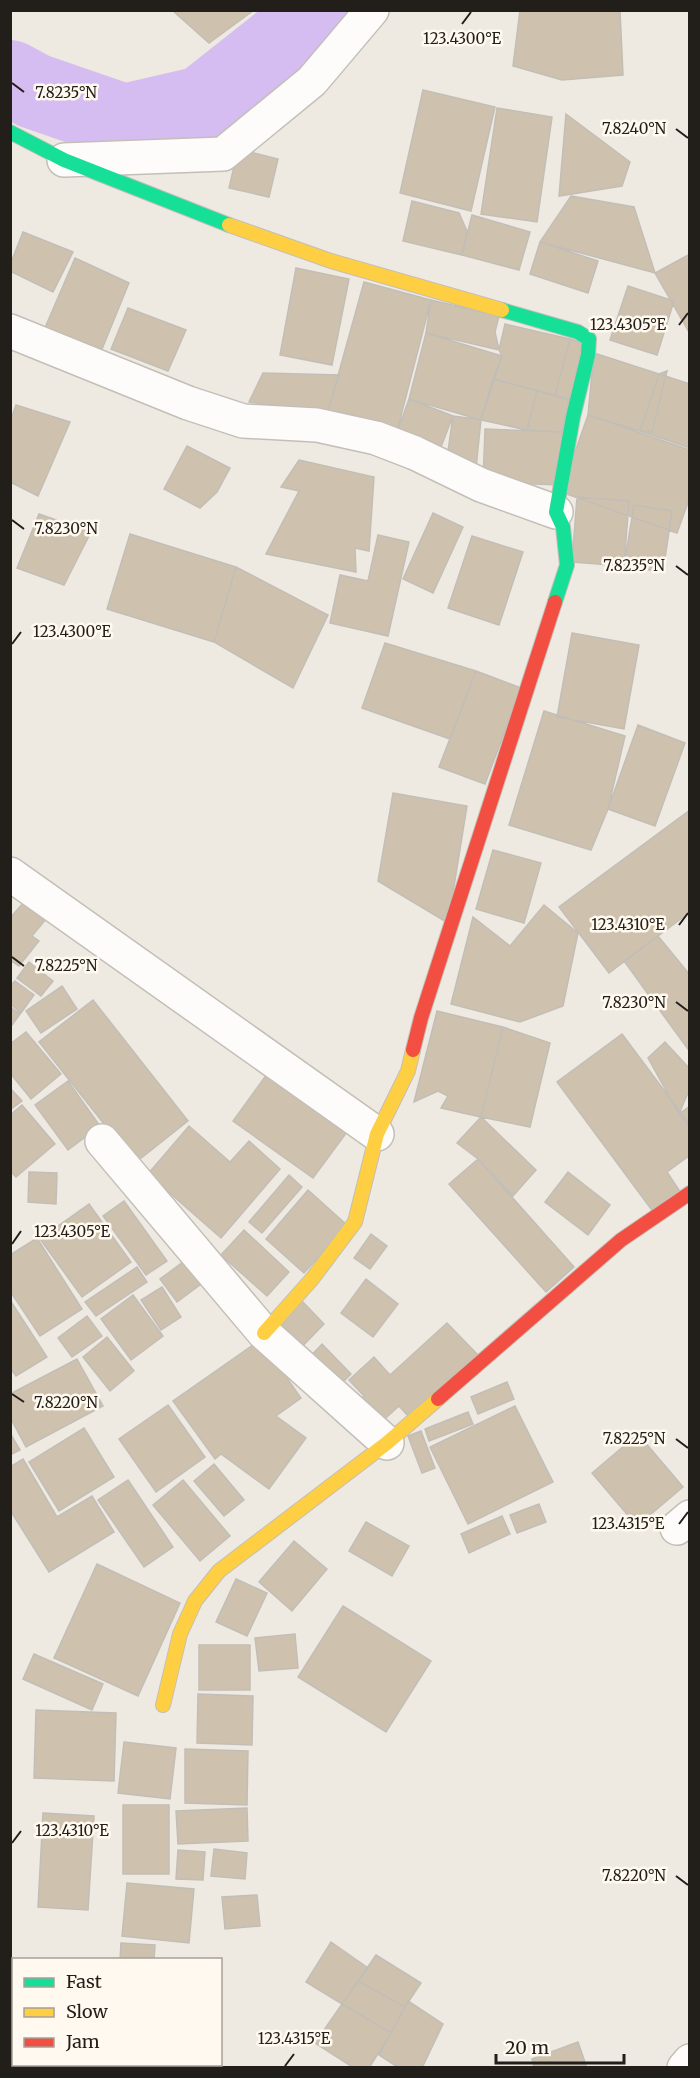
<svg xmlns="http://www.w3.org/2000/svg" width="700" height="2078" font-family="Merriweather,serif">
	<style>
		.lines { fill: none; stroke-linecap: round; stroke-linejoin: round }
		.river { stroke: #d5bcf1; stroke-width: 76 }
		.building { fill: #cec2ae; stroke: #c2beb7; stroke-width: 1.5 }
		.street-casing { stroke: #c3bfb8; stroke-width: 36 }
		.fast-casing { stroke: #c3bfb8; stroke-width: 16 }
		.slow-casing { stroke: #c3bfb8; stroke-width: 16 }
		.jam-casing { stroke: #c3bfb8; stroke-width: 16 }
		.street { stroke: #fdfcfa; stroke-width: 33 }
		.fast { stroke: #16e098; stroke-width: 14 }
		.slow { stroke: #ffcf43; stroke-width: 14 }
		.jam { stroke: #f24e42; stroke-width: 14 }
		.ticks { fill: none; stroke: #221e19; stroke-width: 2 }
		.ticks-label { font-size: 15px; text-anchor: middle; fill: #221e19; stroke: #fff9ef; stroke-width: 5; stroke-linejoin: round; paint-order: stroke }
	</style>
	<rect width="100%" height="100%" fill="#efeae1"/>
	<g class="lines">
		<path class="river" d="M10,78L34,91L124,122L202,104L321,10"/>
	</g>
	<path class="building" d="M172,10H254L209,43Z
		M520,10H620L623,75L562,80L513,66Z
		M423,90L495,107L471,211L400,193Z
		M497,108L552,117L537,222L481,214Z
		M566,114L630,162L622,186L559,196Z
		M238,149L278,159L269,197L229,188Z
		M571,196L634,207L655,273L540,242Z
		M412,201L459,213L467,231L462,255L403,241Z
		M472,215L530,232L519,270L462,255Z
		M23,232L73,252L53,292L10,271V265Z
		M540,242L598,261L588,293L530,274Z
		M690,254V334L655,273Z
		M75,258L129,283L100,354L44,330Z
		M296,268L349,279L332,365L280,355Z
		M364,282L431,300L396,435L327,415Z
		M628,286L674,301L657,355L610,340Z
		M431,300L499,316L495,332L499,350L426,333Z
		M128,308L186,330L168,371L111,349Z
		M505,324L570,339L555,395L493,379L502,356L499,350Z
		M426,333L502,356L481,420L409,399Z
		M570,339L586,344L569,400L555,395Z
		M594,353L659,374L667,371L652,432L640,431L588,415Z
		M263,373L339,375L327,415L315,411L249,402Z
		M659,374L690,384V448L640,431Z
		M493,379L537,391L527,430L481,420Z
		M537,391L569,400L562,432L527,430Z
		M409,399L453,416L439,452L396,435Z
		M16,405L70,422L38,496L10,482V422Z
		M588,415L690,450V497L677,533L561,492Z
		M453,416L481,420L476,468L446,465Z
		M485,429L562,432L559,485L483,482Z
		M187,446L230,468L217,492L200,508L164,489Z
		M299,460L374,477L369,551L355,548L356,572L266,554L299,491L281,487Z
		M577,497L629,501L624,566L572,562Z
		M634,505L672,511L663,572L624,566Z
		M433,513L463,527L433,593L403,579Z
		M39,514L91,532L64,585L17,568Z
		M130,534L236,567L214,642L107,609Z
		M378,535L409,542L388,636L330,623L340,575L368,581Z
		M472,536L523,552L499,625L448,608Z
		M236,567L328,615L293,688L214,642Z
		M572,633L639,645L624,729L557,717Z
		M385,643L476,671L450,739L362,708Z
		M476,671L521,688L485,784L439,767Z
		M544,711L625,736L608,809L591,850L509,825Z
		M638,725L685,743L655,826L608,809Z
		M393,793L467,806L448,923L378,881Z
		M690,810V912L609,973L559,907Z
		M493,850L541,863L524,923L476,909Z
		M24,902L46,919L32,936L39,941L19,966L10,960V918Z
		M544,905L578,933L563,1006L520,1022L451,1004L473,917L510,946Z
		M658,936L690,975V1052L624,961Z
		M29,962L53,981L41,996L17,978Z
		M15,981L34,995L21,1013L10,1004V986Z
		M62,986L77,1009L41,1033L26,1011Z
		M93,1000L188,1121L135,1163L39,1042Z
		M10,1007L20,1014L10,1028Z
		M437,1011L503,1027L481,1117L441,1108L448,1096L438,1091L414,1102Z
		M503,1027L550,1043L530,1127L481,1117Z
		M26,1032L61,1074L31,1099L10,1073V1044Z
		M622,1034L690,1125V1155L667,1172L681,1193L654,1213L557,1082Z
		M665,1042L690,1069V1088L679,1114L648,1058Z
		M267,1074L347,1132L313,1178L233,1121Z
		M68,1081L100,1126L68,1150L35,1105Z
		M10,1088L22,1101L10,1110Z
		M22,1105L55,1144L16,1177L10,1171V1115Z
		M690,1106V1127L679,1114Z
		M481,1117L536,1170L513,1196L478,1159L457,1143Z
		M189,1126L230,1162L249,1141L280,1169L221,1238L148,1174Z
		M478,1159L574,1267L546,1292L449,1184Z
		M29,1172L57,1173L56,1204L28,1202Z
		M568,1172L610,1205L588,1235L545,1202Z
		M289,1175L302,1187L262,1233L249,1222Z
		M308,1190L347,1225L304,1273L266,1239Z
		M124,1201L167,1261L146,1275L103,1216Z
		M89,1204L131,1262L82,1297L40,1239Z
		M244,1230L289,1272L267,1296L221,1255Z
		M371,1234L387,1246L370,1269L354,1258Z
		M37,1238L82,1309L40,1336L10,1291V1255Z
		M183,1262L201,1284L177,1302L160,1279Z
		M137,1267L147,1282L96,1316L85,1302Z
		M366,1279L398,1304L373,1337L341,1313Z
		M162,1287L181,1317L161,1330L141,1300Z
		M133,1295L163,1336L131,1360L101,1319Z
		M10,1300L47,1357L16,1376L10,1368Z
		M301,1300L324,1324L293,1356L269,1331Z
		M87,1316L102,1336L72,1357L58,1338Z
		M447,1323L478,1355L409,1417L399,1406L378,1425L357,1402L364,1396L349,1380L374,1357L390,1375Z
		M107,1337L134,1371L110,1391L83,1357Z
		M260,1340L301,1398L276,1416L306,1438L269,1489L221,1454L215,1459L173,1401Z
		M322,1344L351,1374L335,1390L306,1361Z
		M77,1359L103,1406L26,1447L10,1417V1394Z
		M507,1382L514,1399L478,1414L471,1397Z
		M168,1405L205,1457L156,1492L119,1439Z
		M515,1406L553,1482L468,1524L430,1447Z
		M468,1412L473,1424L429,1441L425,1429Z
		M84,1428L114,1477L59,1511L29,1462Z
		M421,1431L435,1468L422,1473L408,1436Z
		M10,1433L20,1450L10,1455Z
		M638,1434L683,1487L637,1526L592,1473Z
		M23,1459L57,1517L92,1496L114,1532L49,1572L10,1510V1467Z
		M214,1464L244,1500L224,1516L194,1481Z
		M128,1480L173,1547L144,1567L98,1500Z
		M183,1480L230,1536L200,1561L153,1505Z
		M539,1504L546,1522L517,1533L510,1515Z
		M502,1516L510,1534L469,1553L461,1534Z
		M366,1522L409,1546L392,1576L349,1551Z
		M294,1541L327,1569L292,1611L259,1582Z
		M97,1564L180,1603L138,1696L54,1658Z
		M236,1579L267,1593L247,1636L216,1622Z
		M343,1606L431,1661L386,1732L298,1677Z
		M295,1634L298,1668L259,1671L255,1638Z
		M199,1645H250V1690H199Z
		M34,1654L103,1684L92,1710L23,1679Z
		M198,1694L253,1696L252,1745L197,1743Z
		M36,1710L116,1713L114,1781L34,1778Z
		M124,1742L176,1748L170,1799L118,1793Z
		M185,1749L248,1751L247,1805L185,1803Z
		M123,1805H169V1874H123Z
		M247,1808L248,1841L178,1844L176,1811Z
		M43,1813L94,1816L88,1910L38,1907Z
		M214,1849L247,1853L245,1879L211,1876Z
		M178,1850L205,1852L203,1880L176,1879Z
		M127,1883L194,1889L189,1943L122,1936Z
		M257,1895L260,1926L225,1929L222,1897Z
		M331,1942L368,1968L342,2004L306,1982Z
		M121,1943L155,1945L154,1960H120Z
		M376,1955L421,1983L405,2007L358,1981Z
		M358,1981L405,2007L391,2033L342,2004Z
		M408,2001L443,2024L422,2068H399L379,2055Z
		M342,2004L391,2033L369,2068H354L315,2043Z
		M578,2042L587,2068H534L532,2059Z
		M36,2064H91V2068H37Z
		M151,2064H177L185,2068H150Z"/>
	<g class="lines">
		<defs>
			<path id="street" d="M64,160L223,154L312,81L372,10
				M10,331L188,403L243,421L317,425L376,438L415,453L481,485L556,512
				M10,874L377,1134
				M102,1141L264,1333L387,1443
				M677,1528L690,1517
				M684,2068L690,2061"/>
			<path id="fast" d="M10,132L64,160L229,225
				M502,310L578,332L589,339L588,355L573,417L556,512L563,527L567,565L555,602"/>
			<path id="slow" d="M229,225L331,261L502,310
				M264,1333L312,1279L355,1222L377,1134L408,1071L413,1050
				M163,1705L180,1634L195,1601L219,1571L387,1443L438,1399"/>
			<path id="jam" d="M413,1050L421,1018L555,602
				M438,1399L621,1240L690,1193"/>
		</defs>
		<use href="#street" class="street-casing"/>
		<use href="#fast" class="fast-casing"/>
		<use href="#slow" class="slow-casing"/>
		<use href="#jam" class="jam-casing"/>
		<use href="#street" class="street"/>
		<use href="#fast" class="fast"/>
		<use href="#slow" class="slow"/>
		<use href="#jam" class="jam"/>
	</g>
	<path class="ticks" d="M462,24L471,12M12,83L24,92M676,129L688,138M679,325L688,313M12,520L24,529M676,566L688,575M12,644L21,632M679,925L688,913M12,957L24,966M676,1002L688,1011M12,1244L21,1231M12,1394L24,1402M676,1439L688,1448M679,1524L688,1512M12,1843L21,1831M676,1876L688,1885M285,2066L294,2054"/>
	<g class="ticks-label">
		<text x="462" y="44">123.4300°E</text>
		<text x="66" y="98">7.8235°N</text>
		<text x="634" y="134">7.8240°N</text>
		<text x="628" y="330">123.4305°E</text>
		<text x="66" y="534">7.8230°N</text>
		<text x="634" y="571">7.8235°N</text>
		<text x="72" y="637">123.4300°E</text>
		<text x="628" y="930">123.4310°E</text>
		<text x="66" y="971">7.8225°N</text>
		<text x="634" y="1008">7.8230°N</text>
		<text x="72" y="1237">123.4305°E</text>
		<text x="66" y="1408">7.8220°N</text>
		<text x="634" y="1444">7.8225°N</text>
		<text x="628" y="1529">123.4315°E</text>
		<text x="72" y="1836">123.4310°E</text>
		<text x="634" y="1881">7.8220°N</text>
		<text x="294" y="2044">123.4315°E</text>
	</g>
	<rect width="700" height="2078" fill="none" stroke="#221e19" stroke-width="24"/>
	<rect x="12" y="1958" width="210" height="108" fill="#fff9ef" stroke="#a7a199" stroke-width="1.5"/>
	<rect x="24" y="1978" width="30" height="9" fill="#16e098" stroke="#a7a199" stroke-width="1.5"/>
	<text x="66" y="1988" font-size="18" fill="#221e19">Fast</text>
	<rect x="24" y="2008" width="30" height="9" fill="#ffcf43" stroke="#a7a199" stroke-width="1.5"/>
	<text x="66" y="2018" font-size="18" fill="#221e19">Slow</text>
	<rect x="24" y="2038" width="30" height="9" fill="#f24e42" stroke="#a7a199" stroke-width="1.5"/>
	<text x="66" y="2048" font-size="18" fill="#221e19">Jam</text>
	<path d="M496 2054v9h128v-9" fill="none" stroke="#221e19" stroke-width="3"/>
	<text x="505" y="2054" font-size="18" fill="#221e19" stroke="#fff9ef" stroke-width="4.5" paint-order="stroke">20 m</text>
</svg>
